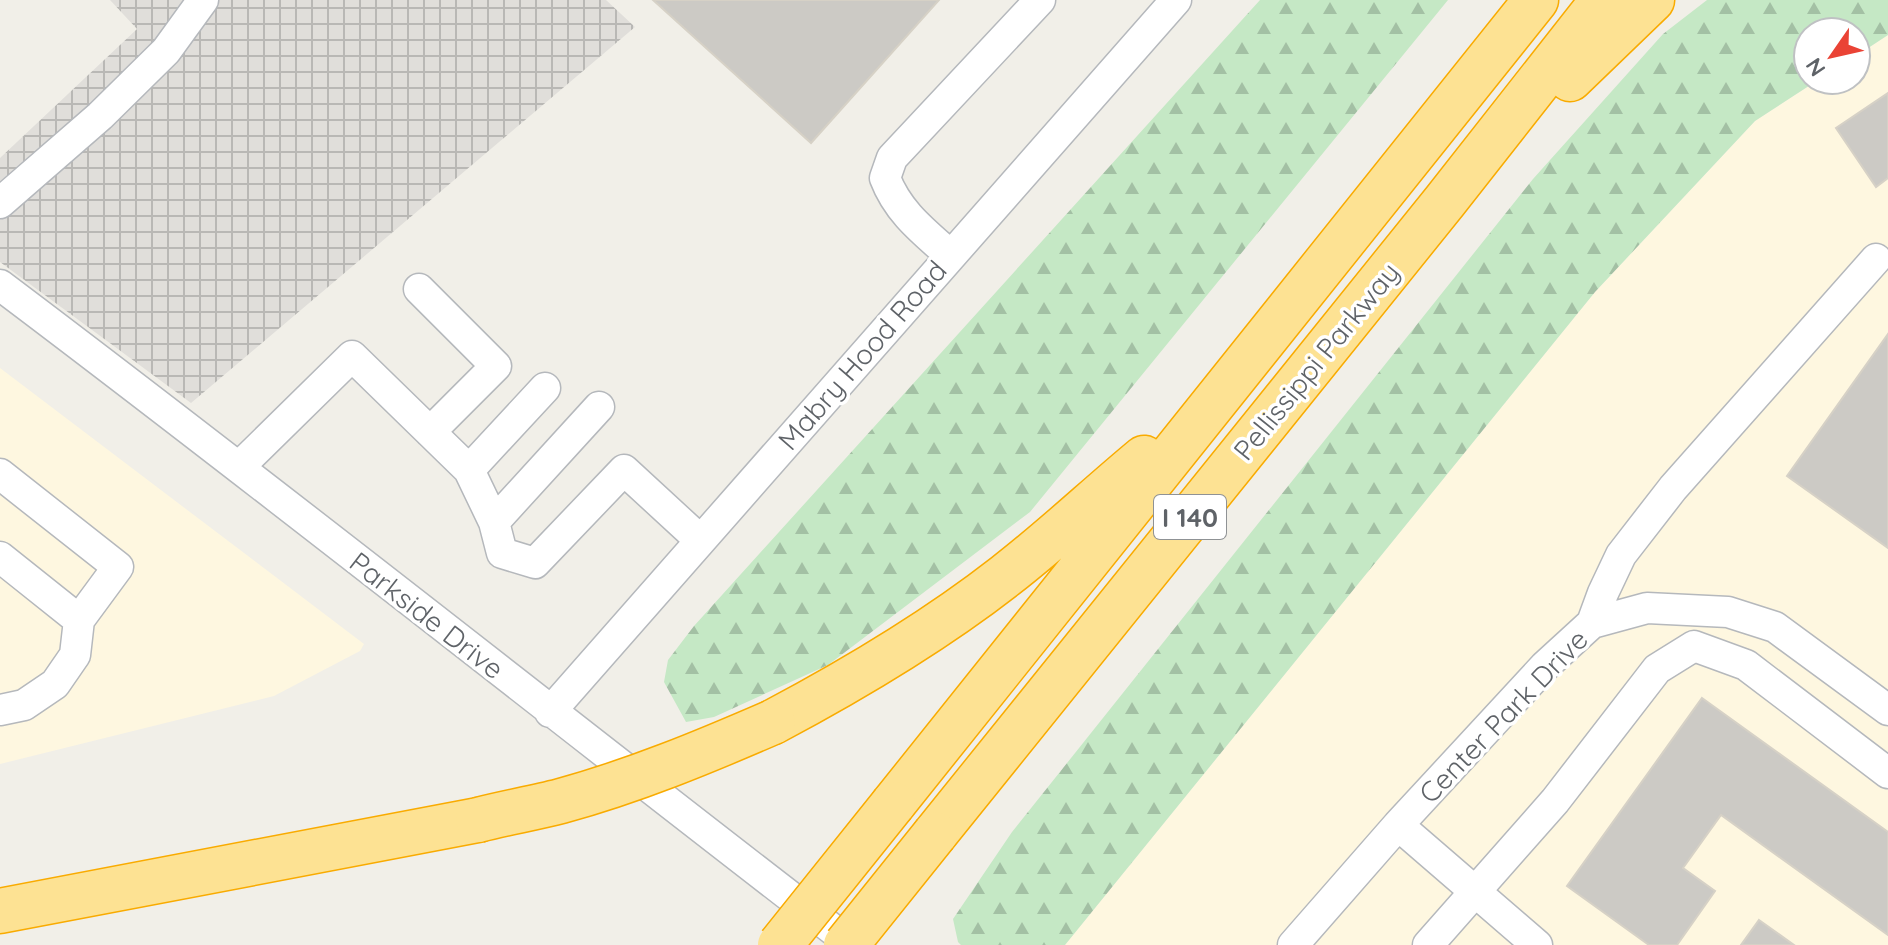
<svg xmlns="http://www.w3.org/2000/svg" width="1888" height="945" font-family="Quicksand,sans-serif">
	<style>
		.commercial { fill: #fef7e0 }
		.industrial { fill: url(#industrial-grid) }
		.forest { fill: url(#forest-firs) }
		.building { fill: #cccac5; stroke: #d6d1c6; stroke-width: 2 }
		.lines { fill: none; stroke-linecap: round; stroke-linejoin: round }
		.minor-casing { stroke: #b5b8bc; stroke-width: 33 }
		.highway-casing { stroke: #f9ab00; stroke-width: 47 }
		.minor { stroke: #fff; stroke-width: 30 }
		.highway { stroke: #fde293; stroke-width: 44 }
		.highway-bridge-casing { stroke: #f9ab00; stroke-width: 47; stroke-linecap: butt }
		.highway-bridge { stroke: #fde293; stroke-width: 44 }
		.labels { text-anchor: middle; dominant-baseline: central; stroke-width: 7; stroke-linejoin: round; paint-order: stroke }
		.shield { fill: #fff; stroke: #8f9295; stroke-width: 2 }
		.shield-label { font-size: 26px; font-weight: bold; fill: #5f6368 }
		.street-label { font-size: 28px; fill: #5f6368; stroke: #fff }
	</style>
	<defs>
		<pattern id="industrial-grid" width="8" height="8" patternUnits="userSpaceOnUse" patternTransform="scale(2)"><rect width="8" height="8" fill="#e0deda"/><path d="M0 4h8M4 0v8" fill="none" stroke="#b9b8b5"/></pattern>
		<pattern id="forest-firs" width="22" height="20" patternUnits="userSpaceOnUse" patternTransform="scale(2)"><rect width="22" height="20" fill="#c5e8c5"/><path d="M5 1l3.5 6h-7zM16 11l3.5 6h-7z" fill="#a3c0a4"/></pattern>
	</defs>
	<rect width="100%" height="100%" fill="#f1efe8"/>
	<path class="commercial" d="M1888,35V945H1065L1595,292L1755,121L1818,80H1856V56Z
		M0,368L364,644L360,651L274,696L0,764Z"/>
	<path class="industrial" d="M110,0H606L635,27L191,403L0,262V158L137,29Z"/>
	<path class="forest" d="M1260,0H1448L1030,512L828,665L714,717L686,722L664,682L668,660L694,626Z
		M1707,0H1888V35L1856,56V32H1808V80H1818L1755,121L1595,292L1065,945H961L958,942L953,919L1012,832L1533,179L1663,34Z"/>
	<path class="building" d="M653,0H939L811,143Z
		M1888,93V178L1876,187L1836,128Z
		M1888,334V548L1787,476Z
		M1702,698L1888,832V935L1721,815L1683,868L1715,891L1677,945H1649L1567,886Z
		M1759,920L1794,945H1741Z"/>
	<g class="lines">
		<defs>
			<path id="minor" d="M0,203L100,116L166,51L203,0
				M950,255C923,231 898,212 885,178L892,158L1040,0
				M0,285C287,501 568,726 853,945
				M419,289L496,366L430,432
				M240,466L352,356L469,470L494,522L502,553L535,563L624,470L700,540
				M469,470L545,388
				M0,474L118,567L79,620L75,655L55,684L24,705L0,710
				M494,522L599,407
				M0,557L79,620
				M1592,623L1603,593L1621,555L1673,488L1876,259
				M550,712L1176,0
				M1398,825L1537,945
				M1293,945L1398,825L1545,666L1592,623L1647,608L1728,612L1775,627L1888,710
				M1428,945L1555,801L1657,669L1694,646L1746,665L1888,773"/>
			<path id="highway" d="M1570,79L1652,0
				M773,722C854,679 932,633 1005,576C1053,539 1097,497 1144,458
				M893,804L1536,0
				M935,834L1445,201L1603,0
				M0,911L478,820"/>
		</defs>
		<use href="#minor" class="minor-casing"/>
		<use href="#highway" class="highway-casing"/>
		<use href="#minor" class="minor"/>
		<use href="#highway" class="highway"/>
		<defs>
			<path id="highway-bridge" d="M478,820C505,813 534,808 561,801C634,781 704,752 773,722
				M780,945L893,804
				M846,945L935,834"/>
		</defs>
		<use href="#highway-bridge" class="highway-bridge-casing"/>
		<use href="#highway-bridge" class="highway-bridge"/>
	</g>
	<g class="labels">
		<rect class="shield" x="1154" y="495" width="72" height="44" rx="6"/>
		<g class="shield-label">
			<text x="1190" y="517">I 140</text>
		</g>
		<g class="street-label">
			<text transform="translate(862 355) rotate(-49)">Mabry Hood Road</text>
			<text transform="translate(1316 361) rotate(-51)">Pellissippi Parkway</text>
			<text transform="translate(427 615) rotate(38)">Parkside Drive</text>
			<text transform="translate(1503 716) rotate(-46)">Center Park Drive</text>
		</g>
	</g>
	<g transform="translate(1832 56) rotate(236)"><circle r="38" fill="#ffffff" stroke="#bfc1c3" stroke-width="2"/>
	<path d="M0-6L14 30L0 20L-14 30Z" fill="#ea4335"/>
	<text y="-12" font-size="22" font-weight="bold" text-anchor="middle" fill="#5f6368">N</text>
	</g>
</svg>
